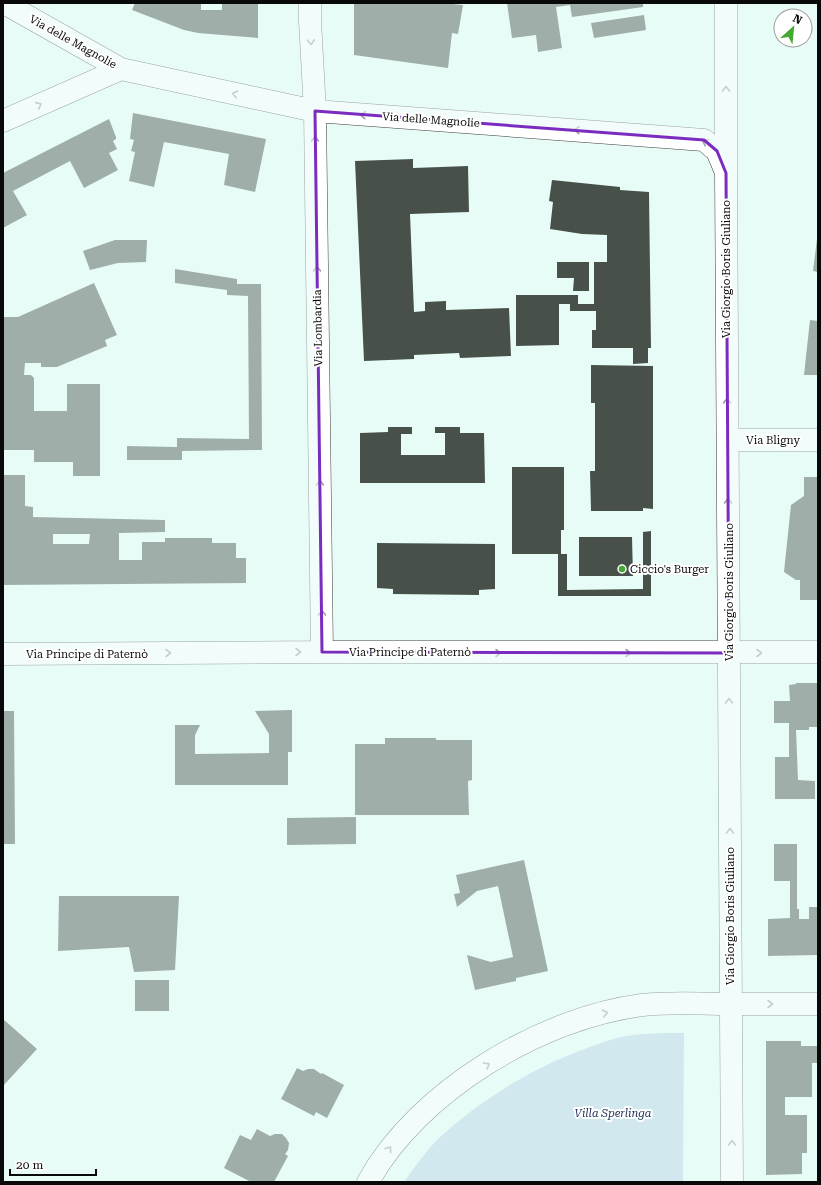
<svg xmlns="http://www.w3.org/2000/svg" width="821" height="1185" font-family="'Roboto Serif',serif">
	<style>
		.green { fill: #b7d2e2 }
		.building { fill: #47514a; fill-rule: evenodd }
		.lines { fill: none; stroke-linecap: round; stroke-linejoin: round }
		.minor-casing { stroke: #3c3c3c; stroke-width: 23 }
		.minor { stroke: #fff; stroke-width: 22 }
		.oneway { stroke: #9d9d9d }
		.marked { fill: none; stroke: #7b2cbf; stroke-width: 3; stroke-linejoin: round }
		.poi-dot { fill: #44a932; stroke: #fff; stroke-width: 1.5 }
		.labels { text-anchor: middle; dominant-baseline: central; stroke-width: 4; stroke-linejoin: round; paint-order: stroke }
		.street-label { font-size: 11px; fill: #090909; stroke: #fff }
		.poi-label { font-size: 11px; fill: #090909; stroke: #fff; text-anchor: start }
		.park-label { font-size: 11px; font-style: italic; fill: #223358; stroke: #fff }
	</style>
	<rect width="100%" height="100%" fill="#e8fcf7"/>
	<path class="green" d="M684,1033L683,1182H404C414,1168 426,1151 438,1139C488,1092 552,1057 617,1038C637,1033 663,1033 684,1033Z"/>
	<path class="building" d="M135,3H201V10H222V3H258V38L198,33L184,30L132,10Z
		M354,3H442L463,5L458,34L452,33L448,68L354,55Z
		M507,3H643V7L572,17L570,5L556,7L562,48L538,52L536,35L512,38Z
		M644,15L646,30L594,38L591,23Z
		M133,113L266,139L255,192L224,185L229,154L164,142L154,187L129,181L135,152L131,151L134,140L130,139Z
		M109,119L116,137V139L113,141L117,149L109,153L118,170L84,188L70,161L13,191L27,215L3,228V173Z
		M413,159V168L468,166L469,212L410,214L414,312L425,311V302L446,301V310L509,308L511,356L460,358L459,353L414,355V359L364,361L355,161Z
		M552,180L620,187V190L649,192L651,348H648V363L633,364V348H592V330H596V311H570V304H559V345L516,346V295H578V304H594V262H607V235L582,234L550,229L553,202L549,201Z
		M817,239H818V272L813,271Z
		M115,240H147L146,262L118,263L90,270L83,251Z
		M557,262H589V291H573L574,278H557Z
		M175,269L237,279V284H261L262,450L182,451V460H127V446L177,447V438L249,439L248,296L227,295V290L175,283Z
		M94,283L117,335L105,340L107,346L57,367H41V363H25L24,375H31L34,378V411H67V384H100V476H73V462H34V450H3V317H18Z
		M810,320L818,321V375H804Z
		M591,365L653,366V509L643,508V511H591L590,471H595V403H591Z
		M388,427H412V434H401V455H445V433H435V427H460V433H484L485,483H360V433L388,432Z
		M512,467H564V530H561V554H567V590L643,589V532L651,531V596H558V554H512Z
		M3,475H25V506L33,507V517L165,520V532L119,533V560H142V542H165V538H212V543H236V558H246V583L3,585ZM53,534H90L89,544H53Z
		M804,477H818V600H800V580H796L784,572L791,505L804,496Z
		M579,537H632L633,576H579Z
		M377,543L495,544V589L479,590V595L393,594V589L377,588Z
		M796,683H818V727H809V730H796L798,780L815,781V799H775V757H789V723H774V701H790L789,685L796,684Z
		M292,710V752H288V785H175V725H200L195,735V754L269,753V734L255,711Z
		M3,711H14L15,844H3Z
		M385,738H436V740H472V780L468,781L469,815H355V744H385Z
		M356,817V844L287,845V818Z
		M774,844H797V909H799V919H809V907H818V955L768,956V919L790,918V881H774Z
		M524,860L548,971L516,978V981L475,990L467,955L491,962L513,957L498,886L477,891L457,907L454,894L460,893L456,875Z
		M59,896H179L175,970L134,972L129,947L58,951Z
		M135,980H169V1011H135Z
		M3,1019L37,1049L3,1086Z
		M766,1041H801V1046H818V1063H812V1097H785V1115H807V1153H802V1174L766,1175Z
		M297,1068L303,1071L308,1069H314L321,1074L322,1073L344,1085L327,1118L316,1112L314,1116L281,1099Z
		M257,1129L270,1136L275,1134H282L286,1138L289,1143L288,1150L285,1154L288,1156L274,1182H251L224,1168L240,1135L251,1140Z"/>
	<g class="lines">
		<defs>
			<path id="minor" d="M4,3L121,69L315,111L704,140L717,151L725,170
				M310,3V21L315,111L322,652
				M726,3V173L732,1182
				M3,121L121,69
				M728,440H818
				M3,654L322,652H818
				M368,1182C418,1091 541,1018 642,1005C668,1002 695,1003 721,1004C753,1004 786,1004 818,1004"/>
		</defs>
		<use href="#minor" class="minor-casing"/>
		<use href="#minor" class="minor"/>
	</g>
	<defs><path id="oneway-chevron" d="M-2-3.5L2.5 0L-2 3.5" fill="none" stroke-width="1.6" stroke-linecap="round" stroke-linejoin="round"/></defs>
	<g class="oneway">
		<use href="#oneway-chevron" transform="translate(311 42) rotate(87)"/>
		<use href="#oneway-chevron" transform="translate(726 89) rotate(-90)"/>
		<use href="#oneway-chevron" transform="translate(235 94) rotate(-168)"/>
		<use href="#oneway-chevron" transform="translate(39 105) rotate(-24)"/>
		<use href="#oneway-chevron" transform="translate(363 115) rotate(-176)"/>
		<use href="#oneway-chevron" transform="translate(577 130) rotate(-176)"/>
		<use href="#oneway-chevron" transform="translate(315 139) rotate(-91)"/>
		<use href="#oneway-chevron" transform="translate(705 142) rotate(-154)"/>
		<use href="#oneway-chevron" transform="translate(317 269) rotate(-91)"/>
		<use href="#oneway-chevron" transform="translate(727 401) rotate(-90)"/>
		<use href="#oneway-chevron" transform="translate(320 483) rotate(-91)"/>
		<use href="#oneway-chevron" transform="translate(728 501) rotate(-90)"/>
		<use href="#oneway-chevron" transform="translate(322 613) rotate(-91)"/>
		<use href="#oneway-chevron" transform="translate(298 652)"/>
		<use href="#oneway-chevron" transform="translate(168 653)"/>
		<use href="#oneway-chevron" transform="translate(498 653)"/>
		<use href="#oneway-chevron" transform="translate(628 653)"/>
		<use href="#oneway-chevron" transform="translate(759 653)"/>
		<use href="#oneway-chevron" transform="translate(729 701) rotate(-91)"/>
		<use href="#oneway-chevron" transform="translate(730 831) rotate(-90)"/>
		<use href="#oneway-chevron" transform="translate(770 1004)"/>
		<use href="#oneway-chevron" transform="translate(605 1013) rotate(-13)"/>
		<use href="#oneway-chevron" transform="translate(487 1065) rotate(-32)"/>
		<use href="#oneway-chevron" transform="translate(732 1143) rotate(-90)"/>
		<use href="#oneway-chevron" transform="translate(389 1149) rotate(-54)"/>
	</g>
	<path d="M0 0H821V1185H0ZM315,111L704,140L717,151L726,173L729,653L322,652Z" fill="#e8fcf7" fill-opacity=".55" fill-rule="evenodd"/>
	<path class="marked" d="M315,111L704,140L717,151L726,173L729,653L322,652Z"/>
	<circle class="poi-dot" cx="622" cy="569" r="4"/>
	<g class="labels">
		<g class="street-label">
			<text transform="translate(73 42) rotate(29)">Via delle Magnolie</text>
			<text transform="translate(431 120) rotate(4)">Via delle Magnolie</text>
			<text transform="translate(726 269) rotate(-90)">Via Giorgio Boris Giuliano</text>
			<text transform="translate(318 328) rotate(-91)">Via Lombardia</text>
			<text x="773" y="440">Via Bligny</text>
			<text transform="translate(729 592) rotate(-90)">Via Giorgio Boris Giuliano</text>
			<text x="410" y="652">Via Principe di Paternò</text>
			<text x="87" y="654">Via Principe di Paternò</text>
			<text transform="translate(730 916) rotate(-90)">Via Giorgio Boris Giuliano</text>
		</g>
		<g class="poi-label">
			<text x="630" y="569">Ciccio's Burger</text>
		</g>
		<g class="park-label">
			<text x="613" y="1113">Villa Sperlinga</text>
		</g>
	</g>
	<rect width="821" height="1185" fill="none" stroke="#090909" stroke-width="8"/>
	<g transform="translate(793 28) rotate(27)"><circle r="19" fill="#ffffff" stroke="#9d9d9d"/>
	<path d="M0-3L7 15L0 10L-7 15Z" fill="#44a932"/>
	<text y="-6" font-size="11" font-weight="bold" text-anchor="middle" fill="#090909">N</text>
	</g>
	<path d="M10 1169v6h86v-6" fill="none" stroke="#090909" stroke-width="2"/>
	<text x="16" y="1169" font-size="12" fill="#090909" stroke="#ffffff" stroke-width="3" paint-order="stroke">20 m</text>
</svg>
